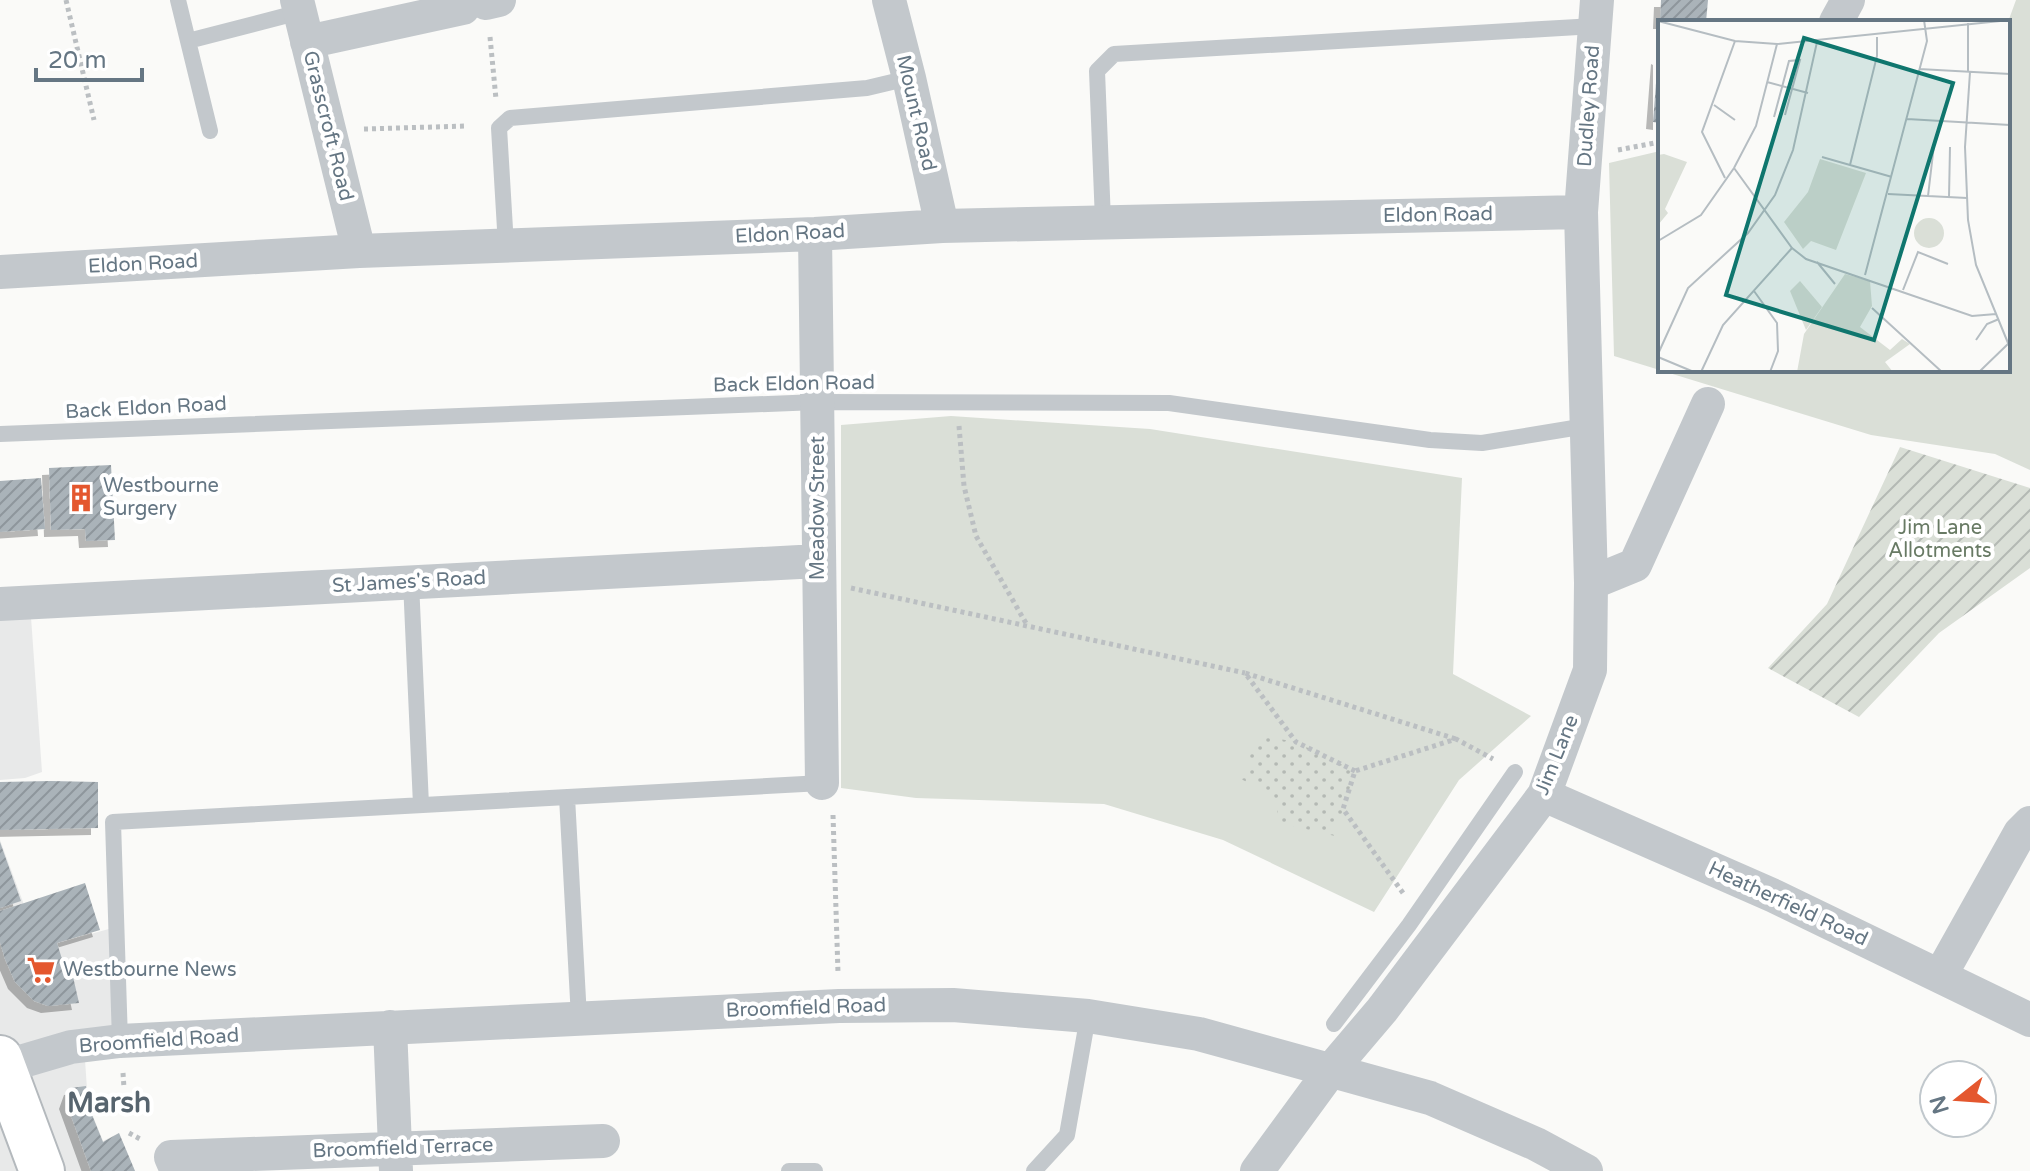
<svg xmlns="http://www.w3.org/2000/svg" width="2030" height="1171" font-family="'Varela Round',sans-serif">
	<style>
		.built { fill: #e8e9e9 }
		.grass { fill: #dadfd7 }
		.park { fill: url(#park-dots) }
		.garden { fill: url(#garden-furrows) }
		.building { fill: url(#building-hatch); filter: url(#shadow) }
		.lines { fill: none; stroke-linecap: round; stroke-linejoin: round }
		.highway-casing { stroke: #b4b9bd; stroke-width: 48 }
		.path { stroke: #bbbfc2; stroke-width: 5; stroke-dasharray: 4 4; stroke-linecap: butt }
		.lane { stroke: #c3c8cc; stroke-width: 16 }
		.street { stroke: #c3c8cc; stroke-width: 34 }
		.highway { stroke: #fff; stroke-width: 44 }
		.labels { text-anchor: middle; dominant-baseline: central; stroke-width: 8; stroke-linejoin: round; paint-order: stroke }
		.street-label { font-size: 20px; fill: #657683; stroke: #fff }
		.poi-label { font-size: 20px; fill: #657683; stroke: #fff; text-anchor: start }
		.park-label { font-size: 20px; fill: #687a64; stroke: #fff }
		.district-label { font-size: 28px; font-weight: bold; fill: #57646e; stroke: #fff }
		.inset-road { fill: none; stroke: #b5bdc2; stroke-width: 2 }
		.view { fill: #0f766e; fill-opacity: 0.15; stroke: #0f766e; stroke-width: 4 }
		.inset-edge { fill: none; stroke: #657683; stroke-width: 4 }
	</style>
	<defs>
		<pattern id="park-dots" width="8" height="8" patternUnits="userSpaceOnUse" patternTransform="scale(2)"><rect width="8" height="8" fill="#dadfd7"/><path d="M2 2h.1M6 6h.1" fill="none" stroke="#b4b9b4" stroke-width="1.8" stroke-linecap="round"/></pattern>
		<pattern id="garden-furrows" width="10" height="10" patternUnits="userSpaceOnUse" patternTransform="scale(2)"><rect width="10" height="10" fill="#dadfd7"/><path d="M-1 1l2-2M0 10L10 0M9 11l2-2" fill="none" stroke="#b4b9b4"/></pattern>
		<pattern id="building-hatch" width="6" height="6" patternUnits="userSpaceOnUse" patternTransform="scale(2)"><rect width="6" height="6" fill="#aab3b9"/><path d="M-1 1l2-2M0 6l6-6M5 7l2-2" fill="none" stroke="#8e969c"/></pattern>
		<filter id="shadow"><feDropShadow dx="-7" dy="7" stdDeviation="0" flood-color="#0004"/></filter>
	</defs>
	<rect width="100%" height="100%" fill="#fafaf8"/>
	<path class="built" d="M30,603L42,772L25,778L0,780V604Z
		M0,840L40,948L116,927L120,1041L84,1045L88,1104L103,1141L119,1133L135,1171H0Z"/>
	<path class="grass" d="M2016,0H2030V470L1995,454L1871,435L1614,356L1609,163L1660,151V370H2008V22Z
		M951,416L1150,429L1462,478L1453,674L1531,716L1459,780L1374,912L1223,840L1104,804L916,798L841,788V425Z"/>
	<path class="park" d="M1258,735L1296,742L1355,771L1335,836L1280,823L1274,796L1241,779Z"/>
	<path class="garden" d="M1900,447L2030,488V568L1939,633L1859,717L1768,668L1827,604Z"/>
	<path class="building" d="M1661,0H1708L1706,22H1660Z
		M1658,57L1660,58V123L1653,122Z
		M111,465L115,540L86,541L85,529L51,530L49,468Z
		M41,478L45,529L0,532V481Z
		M51,781L98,782V828L0,830V782Z
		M0,842L21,901L0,908Z
		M85,883L100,930L57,943L62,959H69L79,1003L48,1006L34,1001L15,982L5,959L0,942V911Z
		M86,1086L88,1105L103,1142L119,1133L135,1171H91L66,1102L71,1088Z"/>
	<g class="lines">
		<defs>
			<path id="highway" d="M0,1058L42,1171"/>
		</defs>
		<use href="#highway" class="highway-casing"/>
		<path class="path" d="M66,0L94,120
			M490,37L496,99
			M364,129L467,126
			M1618,150L1660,142
			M959,426L964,486L976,536L1027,625
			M851,588L1245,673
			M1355,771L1296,742L1245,673L1456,739
			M833,815L838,973
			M1403,893L1343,809L1355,771L1456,739L1493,759
			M123,1073L124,1088
			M129,1133L142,1140"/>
		<path class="lane" d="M178,0L210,131
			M188,41L300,12
			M1103,221L1097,71L1114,54L1595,26
			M506,246L499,128L510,118L867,88L909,78
			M0,434L817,402L1169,403L1430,440L1482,443L1586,426
			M411,582L421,805
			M567,797L579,1018
			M1334,1024L1409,925L1515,772
			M120,1041L113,822L822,783
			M789,1171H815
			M1034,1171L1067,1135L1088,1016"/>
		<path class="street" d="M297,0L359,251
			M889,0L909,78L942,226
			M486,3L499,0
			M1836,22L1848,0
			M307,42L463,8
			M815,234L822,783
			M0,272L359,251L815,234L942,226L1581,212
			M1591,583L1635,565L1708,404
			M0,604L818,561
			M1544,795L1774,896L2030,1020
			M1940,976L2020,833L2030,823
			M390,1027L396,1171
			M3,1067L71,1047L120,1041L839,1006L953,1005L1088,1016L1199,1034L1430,1098L1536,1144L1586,1171
			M177,1171L171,1157L603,1141
			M1257,1171L1331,1070L1382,1010L1544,795L1590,670L1591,583L1581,212L1597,0"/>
		<use href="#highway" class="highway"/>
	</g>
	<defs>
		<symbol id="building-bare" viewBox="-9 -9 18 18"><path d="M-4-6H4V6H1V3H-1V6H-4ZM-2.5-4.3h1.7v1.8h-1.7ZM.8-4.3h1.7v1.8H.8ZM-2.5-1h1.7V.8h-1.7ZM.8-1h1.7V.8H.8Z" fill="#e4572e" stroke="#fff" stroke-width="2.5" paint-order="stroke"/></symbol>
		<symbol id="supermarket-bare" viewBox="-9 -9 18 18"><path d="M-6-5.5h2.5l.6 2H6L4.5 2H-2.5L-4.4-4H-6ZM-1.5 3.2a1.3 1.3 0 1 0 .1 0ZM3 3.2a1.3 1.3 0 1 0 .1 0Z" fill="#e4572e" stroke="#fff" stroke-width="2.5" paint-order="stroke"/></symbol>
	</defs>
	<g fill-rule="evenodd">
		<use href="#building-bare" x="61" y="478" width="40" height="40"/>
		<use href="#supermarket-bare" x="21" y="950" width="40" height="40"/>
	</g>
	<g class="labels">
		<g class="street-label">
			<text transform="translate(1589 106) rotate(-86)">Dudley Road</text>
			<text transform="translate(916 113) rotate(77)">Mount Road</text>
			<text transform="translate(328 126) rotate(76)">Grasscroft Road</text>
			<text transform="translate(1438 215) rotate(-1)">Eldon Road</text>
			<text transform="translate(790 234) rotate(-3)">Eldon Road</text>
			<text transform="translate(143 264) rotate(-3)">Eldon Road</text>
			<text transform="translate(794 384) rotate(-1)">Back Eldon Road</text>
			<text transform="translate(146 408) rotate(-3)">Back Eldon Road</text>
			<text transform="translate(818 508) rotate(-90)">Meadow Street</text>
			<text transform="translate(409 582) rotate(-3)">St James's Road</text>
			<text transform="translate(1557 755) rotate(-68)">Jim Lane</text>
			<text transform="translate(1788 904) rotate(25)">Heatherfield Road</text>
			<text transform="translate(806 1008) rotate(-2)">Broomfield Road</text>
			<text transform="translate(159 1041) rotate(-4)">Broomfield Road</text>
			<text transform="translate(403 1148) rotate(-2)">Broomfield Terrace</text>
		</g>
		<g class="poi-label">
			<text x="103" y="486">Westbourne<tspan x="103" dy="23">Surgery</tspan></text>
			<text x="63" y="970">Westbourne News</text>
		</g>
		<g class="park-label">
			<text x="1940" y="528">Jim Lane<tspan x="1940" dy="23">Allotments</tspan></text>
		</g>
		<g class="district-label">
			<text x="109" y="1103">Marsh</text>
		</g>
	</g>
	<g transform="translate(1658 20)">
		<rect width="352" height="352" fill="#fafaf8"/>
		<path d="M6,134L29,142L7,189L10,193L0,205V135ZM162,139L208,153L178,230L153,221L145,229L126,202L150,172ZM256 213a15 15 0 1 1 30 0a15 15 0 1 1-30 0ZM187,254L212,261L214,286L202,307L232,330L244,319L252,324L227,342L235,352H139L146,314Z" fill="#dadfd7"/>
		<path d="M142,261L164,287L148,310L132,271Z" fill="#dadfd7"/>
		<path class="inset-road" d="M0,1L77,21L119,24L352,0M261,49L352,54M310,52V3M312,52L307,127L310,200L318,245L350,323M109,62L150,73M56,85L77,100M116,97L131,41L142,40L127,95M249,99L352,105M164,137L234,157M192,145L219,36V17M76,148L134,228L148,239L314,296L338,294M67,158L44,112L77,21M230,174L309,178M270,176L276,125M291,177L292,127M0,221L43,195L76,148L98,106L119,24M159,242L177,264M207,255L269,21L266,0M245,270L260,232L290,244M96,271L119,303L120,331L112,352M214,288L284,352M318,320L329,304L341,299M0,334L30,268L90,213L117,175L135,130L159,22M0,337L36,352M43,352L65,305L134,228M321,352L352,322"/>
		<path class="view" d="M146,18L295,63L216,320L68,275Z"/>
		<rect width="352" height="352" class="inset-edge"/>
	</g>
	<g transform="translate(1958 1099) rotate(253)"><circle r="38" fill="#ffffff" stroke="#c1c8cd" stroke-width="2"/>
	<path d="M0-6L14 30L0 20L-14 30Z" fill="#e4572e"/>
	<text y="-12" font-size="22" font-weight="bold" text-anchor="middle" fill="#657683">N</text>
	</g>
	<path d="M36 68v12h106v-12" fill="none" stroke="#657683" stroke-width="4"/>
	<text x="48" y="68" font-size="24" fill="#657683" stroke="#ffffff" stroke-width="6" paint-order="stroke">20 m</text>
</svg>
